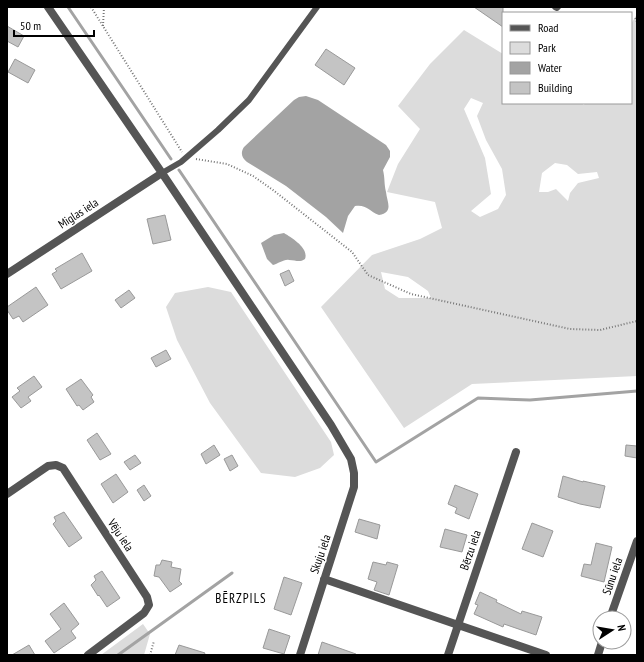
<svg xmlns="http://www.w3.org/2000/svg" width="644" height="662" font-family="'PT Sans Narrow',sans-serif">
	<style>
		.green { fill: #dcdcdc; fill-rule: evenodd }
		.water { fill: #a3a3a3 }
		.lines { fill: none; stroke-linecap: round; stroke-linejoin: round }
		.stream { stroke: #a3a3a3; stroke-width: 3 }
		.building { fill: #c4c4c4; stroke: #999 }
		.path { stroke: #777; stroke-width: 2; stroke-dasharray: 1 2; stroke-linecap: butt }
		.service { stroke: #555; stroke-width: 6 }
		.minor { stroke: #555; stroke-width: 8 }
		.labels { text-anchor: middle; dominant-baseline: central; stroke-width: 3; stroke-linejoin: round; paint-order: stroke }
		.street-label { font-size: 12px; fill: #000; stroke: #fff }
		.neighbourhood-label { font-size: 13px; letter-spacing: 1px; fill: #000; stroke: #fff }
	</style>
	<rect width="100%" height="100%" fill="#fff"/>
	<path class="green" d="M637,14V376L472,384L404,428L321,307L372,255L420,239L442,228L435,202L387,192L398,164L420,129L398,106L430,64L464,30L503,54V103H581L584,105L585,103H631V24ZM471,98L483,103L477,116L486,140L502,169L506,195L498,209L480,217L471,211L491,194L485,158L464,109ZM555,163L567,165L578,174L597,172L599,178L578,183L570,193L568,201L556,189L548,192H539L542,173ZM381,272L408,277L428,291L431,298H399L385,289Z
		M208,287L231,292L331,442L334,455L320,468L295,477L261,473L210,403L177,340L166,307L175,293Z
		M143,624L150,634L144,655H101Z"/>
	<path class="water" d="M306,96L318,100L386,145L390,151V157L383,170C385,178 384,184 386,192C387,202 394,212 379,215C369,211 366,204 355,206L348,216L343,233L326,217L286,186L247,162C242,158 240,153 244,147L294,100L299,97Z
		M284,233C292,238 309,248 305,259C299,263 296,260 289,260C284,259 278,264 273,265L267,259L261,243L274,235Z"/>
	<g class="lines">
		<path class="stream" d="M68,7L171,159
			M179,170L376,462L478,398L530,400L637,391
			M118,655L232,573"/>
	</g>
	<path class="building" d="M474,7H503V27Z
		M7,26L24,36L18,47L7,41Z
		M326,49L355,68L344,85L315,65Z
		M15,59L35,70L28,83L8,72Z
		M165,215L171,240L153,244L147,219Z
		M82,253L92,271L61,289L52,274L57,271L55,269Z
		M289,270L294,281L285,286L280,274Z
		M36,287L48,305L23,322L19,316L13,319L7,310V307Z
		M129,290L135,298L121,308L115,300Z
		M166,350L171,359L156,367L151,358Z
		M34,376L42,387L28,397L31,401L21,408L12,397L20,391L17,388Z
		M81,379L93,395L91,397L94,402L83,410L79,405L77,406L66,389Z
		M97,433L111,454L100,460L87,440Z
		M214,445L220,455L206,464L201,454Z
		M626,445L637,446V458L625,456Z
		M135,455L141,463L130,470L124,462Z
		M232,455L238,466L230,471L224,459Z
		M116,474L128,492L113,503L101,484Z
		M563,476L583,482V481L605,486L600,508L580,504L558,497Z
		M144,485L151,496L144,501L137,490Z
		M455,485L478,494L469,519L455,513L457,508L448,504Z
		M64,512L82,538L69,547L53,524L56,521L54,517Z
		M359,519L380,525L377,539L355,532Z
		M532,523L553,531L543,557L522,549Z
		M445,529L467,535L462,552L440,547Z
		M596,543L612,547L604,582L581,576L584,564L591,565Z
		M162,560L172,562L171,567L181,569L179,581L182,584L170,592L159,577L154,576L156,565H160Z
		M373,562L386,565L387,562L398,565L389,595L374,590L377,582L368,579Z
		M102,571L120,598L107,607L99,595L98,596L91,585L96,580L94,576Z
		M284,577L302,583L291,615L274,609Z
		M480,592L497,600L496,602L521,614L522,611L542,617L536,635L504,624L503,627L474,614L478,605L475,604Z
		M64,603L79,624L71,631L76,638L54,653L45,641L61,629L50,614Z
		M269,629L290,636L284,654L263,648Z
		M322,642L356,654V655H318Z
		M29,645L35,655H12Z
		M179,645L205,653L204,655H175Z"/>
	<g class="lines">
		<path class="path" d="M91,7L182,152
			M637,17H635L637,22
			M103,26L104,7
			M196,159L227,164L253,176L273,190L352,252L368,275L411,294L570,329L600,330L637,321
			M150,655L154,641"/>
		<path class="service" d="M555,7L557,8L558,7
			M162,173L181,162L218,130L249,100L317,7"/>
		<path class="minor" d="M48,7L162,173L331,425L351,459L354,473V487L300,655
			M7,274L162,173
			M7,494L48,466L56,465L63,468L147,597L149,605L144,613L88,655
			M324,579L546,655
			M610,618L637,541
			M448,655L516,452
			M598,655L602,642"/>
	</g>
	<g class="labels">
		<g class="street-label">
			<text transform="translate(78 213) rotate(-33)">Miglas iela</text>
			<text transform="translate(121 535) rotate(56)">Vēju iela</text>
			<text transform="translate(470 550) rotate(-71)">Bērzu iela</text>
			<text transform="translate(320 554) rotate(-71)">Skuju iela</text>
			<text transform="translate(612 576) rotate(-71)">Sūnu iela</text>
		</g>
		<g class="neighbourhood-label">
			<text x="241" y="598">BĒRZPILS</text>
		</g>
	</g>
	<rect width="644" height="662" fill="none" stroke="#000000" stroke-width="16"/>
	<rect x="502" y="12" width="130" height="92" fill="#ffffff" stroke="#999999"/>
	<rect x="510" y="25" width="20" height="6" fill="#555555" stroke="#999999"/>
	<text x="538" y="32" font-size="12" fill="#000000">Road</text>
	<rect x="510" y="42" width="20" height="12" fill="#dcdcdc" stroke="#999999"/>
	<text x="538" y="52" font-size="12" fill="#000000">Park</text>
	<rect x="510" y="62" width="20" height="12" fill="#a3a3a3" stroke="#999999"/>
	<text x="538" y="72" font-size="12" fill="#000000">Water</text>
	<rect x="510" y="82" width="20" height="12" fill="#c4c4c4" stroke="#999999"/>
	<text x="538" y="92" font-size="12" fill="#000000">Building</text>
	<g transform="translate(612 630) rotate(78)"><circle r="19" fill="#ffffff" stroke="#999999"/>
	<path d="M0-3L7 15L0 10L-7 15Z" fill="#000000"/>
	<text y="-6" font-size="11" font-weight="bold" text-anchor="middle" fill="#000000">N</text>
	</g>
	<path d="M14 30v6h80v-6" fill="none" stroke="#000000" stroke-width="2"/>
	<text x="20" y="30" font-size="12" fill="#000000" stroke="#ffffff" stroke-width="3" paint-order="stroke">50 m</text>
</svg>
